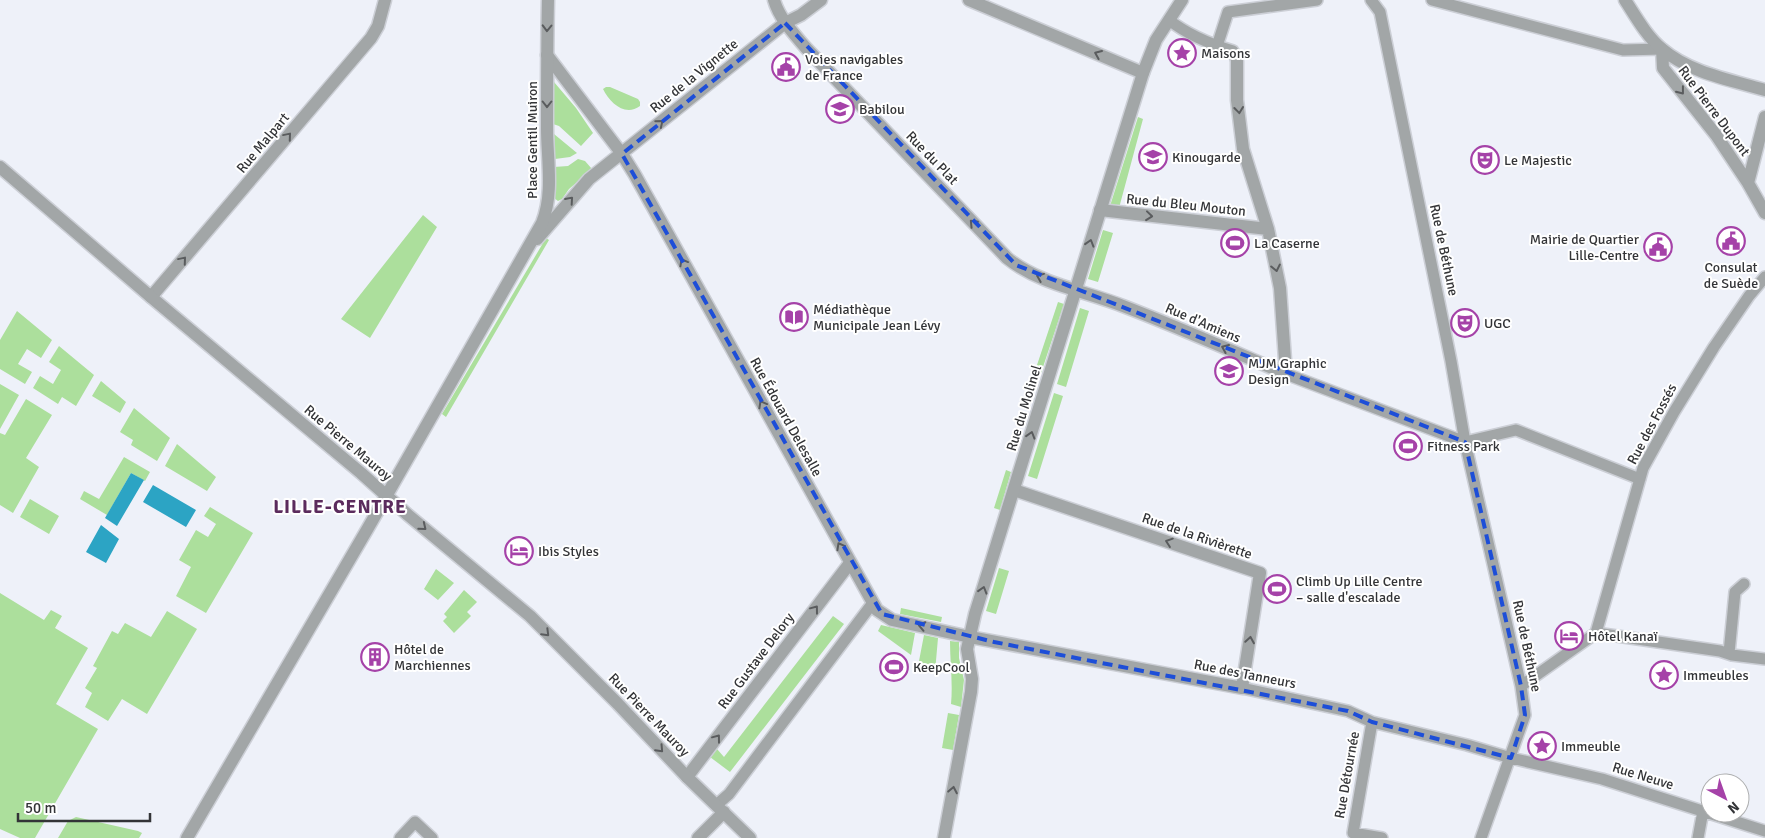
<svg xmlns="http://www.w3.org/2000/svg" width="1765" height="838" font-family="Signika,sans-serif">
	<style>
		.green { fill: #acdf9c }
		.water { fill: #2ca4c4 }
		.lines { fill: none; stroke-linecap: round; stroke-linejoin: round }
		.pedestrian-casing { stroke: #cccfd6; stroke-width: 14 }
		.minor-casing { stroke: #cccfd6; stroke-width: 15 }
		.tertiary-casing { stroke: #cccfd6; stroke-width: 15 }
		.pedestrian { stroke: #a2a6a7; stroke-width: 11 }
		.minor { stroke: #a2a6a7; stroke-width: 12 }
		.tertiary { stroke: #a2a6a7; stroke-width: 12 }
		.oneway { stroke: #5a5c5e }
		.marked { fill: none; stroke: #1d4ed8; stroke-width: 4; stroke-dasharray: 10 6; stroke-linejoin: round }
		.labels { text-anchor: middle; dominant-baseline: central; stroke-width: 4; stroke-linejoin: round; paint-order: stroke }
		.poi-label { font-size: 14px; fill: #333437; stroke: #fff; text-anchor: start }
		.street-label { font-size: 14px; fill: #333437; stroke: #fff }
		.district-label { font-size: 19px; font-weight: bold; letter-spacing: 1px; fill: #5b2b5d; stroke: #fff }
	</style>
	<rect width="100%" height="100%" fill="#eef1f9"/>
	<path class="green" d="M554,82L576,108L593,133L581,146L559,126L553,124Z
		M606,87H610L638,99L640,102V106C625,117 610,103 603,89Z
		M1138,117L1143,119L1119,208L1110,206Z
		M554,134L577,153L570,157L555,159Z
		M578,159L585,161L592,169L569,189L562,199L558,201L554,198V167L568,166Z
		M423,215L437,227L370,338L341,319Z
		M1103,230L1113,233L1098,282L1088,279Z
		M546,238L549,240L446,417L442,414Z
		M1058,302L1064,304L1041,373L1035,371Z
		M1080,308L1089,311L1066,387L1057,384Z
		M17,311L52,340L41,358L27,349L18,364L32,372L25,384L0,369V340Z
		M59,346L94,375L76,406L62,397L58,404L33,388L40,376L53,384L61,370L49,362Z
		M101,381L126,402L120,413L92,396Z
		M0,384L19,395L0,429Z
		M1054,393L1063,396L1037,479L1028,476Z
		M26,399L52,415L26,458L39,467L13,513L0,505V433L5,435Z
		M134,408L170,438L157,461L131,445L133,440L120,432Z
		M177,444L216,477L207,491L165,466Z
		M124,457L150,472L145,481L131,473L107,515L80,499L84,491L99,499Z
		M1006,470L1011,472L1000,510L994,508Z
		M30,499L59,516L49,534L20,517Z
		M210,507L253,533L206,613L176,596L191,567L179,560L196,530L208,537L216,524L204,516Z
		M999,568L1009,571L996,614L986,611Z
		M436,569L454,583L438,600L424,589Z
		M464,590L477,602L467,612L471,616L454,633L443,621L447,617L444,614Z
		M0,593L44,620L51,610L62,616L55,628L88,648L56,704L98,729L35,838H20L0,829Z
		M901,608L942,617L941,622L900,614Z
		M167,611L197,629L147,714L122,699L108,721L85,707L92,693L85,688L97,668L93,666L112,631L118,634L125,623L151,637Z
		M833,616L844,624L730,772L710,757L717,749L724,757Z
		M881,625L915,633L911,655L878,631Z
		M924,635L938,638L935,672L919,661Z
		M950,641L959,642V658L964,680L961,707L951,704C953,683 950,662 950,641Z
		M948,713L959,715L953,750L942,748Z
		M76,817L138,831L142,833L139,838H58L68,821Z"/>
	<path class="water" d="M131,473L144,480L117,526L105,518Z
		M153,485L196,510L186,527L143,502Z
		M101,525L119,539L106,563L86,552Z"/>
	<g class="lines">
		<defs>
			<path id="pedestrian" d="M1371,0L1380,12L1451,361L1465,442L1521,686L1525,715L1481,838
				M1432,0L1623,50L1662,49
				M1169,20C1188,35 1210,44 1233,51L1237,61
				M1217,46L1228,12L1317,0
				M1286,374L1465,442L1516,430L1640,479
				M1596,633L1643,468L1674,412L1714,347L1749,296L1765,277
				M1729,653L1735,592L1744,584
				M1521,686L1596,633L1720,651L1732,655L1765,659
				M1242,688L1348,711L1372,722L1467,745L1511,758L1602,779L1765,831
				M1372,722L1353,833L1382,838
				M721,801L729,794L872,604
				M400,838L415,822L432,838
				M1698,838L1703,811"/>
			<path id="minor" d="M774,0C779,18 794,34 806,48L1007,258C1039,284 1085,291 1123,306C1178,327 1232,351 1286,374L1280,288L1268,229L1243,149L1237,100V61
				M969,0L1143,73
				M1625,0C1636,17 1647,37 1662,49C1690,73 1731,80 1765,90
				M1662,49L1663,68L1716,135L1748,183L1765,213
				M547,55L622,154L635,175L877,610L892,620L970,637L1242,688L1260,573L1014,490
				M1748,183L1765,117
				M1100,210L1268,229
				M537,239L589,179L785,23L801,15L821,0
				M151,297L371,38L378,26L385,0
				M687,777L850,563"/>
			<path id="tertiary" d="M0,167L151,297L361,473L408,515L530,616L618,704L687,777L750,838
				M187,838L368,528L542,223C554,193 547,159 547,128C547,85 547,43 548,0
				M698,838L724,812
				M944,838L971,692L972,679L967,649L975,614L1143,73L1156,40L1182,0"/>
		</defs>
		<use href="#pedestrian" class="pedestrian-casing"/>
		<use href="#minor" class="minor-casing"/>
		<use href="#tertiary" class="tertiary-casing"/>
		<use href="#pedestrian" class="pedestrian"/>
		<use href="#minor" class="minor"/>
		<use href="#tertiary" class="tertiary"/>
	</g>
	<defs><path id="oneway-chevron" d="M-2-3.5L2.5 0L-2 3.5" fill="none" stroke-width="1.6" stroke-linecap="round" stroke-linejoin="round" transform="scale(1.25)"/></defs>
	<g class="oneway">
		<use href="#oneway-chevron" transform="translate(547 28) rotate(91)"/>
		<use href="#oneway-chevron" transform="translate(1098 54) rotate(-157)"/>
		<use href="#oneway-chevron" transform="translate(1681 91) rotate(52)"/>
		<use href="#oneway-chevron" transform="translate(547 104) rotate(90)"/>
		<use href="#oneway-chevron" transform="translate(1239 110) rotate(83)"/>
		<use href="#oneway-chevron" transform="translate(660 123) rotate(-39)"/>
		<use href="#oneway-chevron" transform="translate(288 136) rotate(-50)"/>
		<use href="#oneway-chevron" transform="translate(570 200) rotate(-49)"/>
		<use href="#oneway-chevron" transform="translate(1149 216) rotate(6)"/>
		<use href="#oneway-chevron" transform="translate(973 223) rotate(-134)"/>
		<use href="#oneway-chevron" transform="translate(1090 243) rotate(-73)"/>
		<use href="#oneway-chevron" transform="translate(183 260) rotate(-50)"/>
		<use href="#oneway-chevron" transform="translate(683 262) rotate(-119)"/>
		<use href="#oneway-chevron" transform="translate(1276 268) rotate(78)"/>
		<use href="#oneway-chevron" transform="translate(1040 277) rotate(-158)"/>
		<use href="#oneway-chevron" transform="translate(1225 348) rotate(-157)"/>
		<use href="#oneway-chevron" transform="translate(762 404) rotate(-119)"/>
		<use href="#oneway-chevron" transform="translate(1031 435) rotate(-73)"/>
		<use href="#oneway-chevron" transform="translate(423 527) rotate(39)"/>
		<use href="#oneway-chevron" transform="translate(1169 542) rotate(-161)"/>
		<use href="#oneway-chevron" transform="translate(840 546) rotate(-119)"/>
		<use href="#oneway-chevron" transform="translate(983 590) rotate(-73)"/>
		<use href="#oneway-chevron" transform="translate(815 609) rotate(-53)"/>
		<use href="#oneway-chevron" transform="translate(922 626) rotate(-168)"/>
		<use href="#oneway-chevron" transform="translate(546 633) rotate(45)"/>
		<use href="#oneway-chevron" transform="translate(1250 640) rotate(-81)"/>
		<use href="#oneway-chevron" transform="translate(717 738) rotate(-53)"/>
		<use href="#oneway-chevron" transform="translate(660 749) rotate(47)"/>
		<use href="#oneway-chevron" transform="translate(953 790) rotate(-79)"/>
	</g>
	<path class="marked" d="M785,23L1016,265L1465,442L1521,686L1525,715L1511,758L1372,722L1348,711L994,642L882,614L622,154Z"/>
	<defs>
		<symbol id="sight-ring" viewBox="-11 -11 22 22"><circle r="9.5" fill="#fff" stroke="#a542a8" stroke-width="1.5"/><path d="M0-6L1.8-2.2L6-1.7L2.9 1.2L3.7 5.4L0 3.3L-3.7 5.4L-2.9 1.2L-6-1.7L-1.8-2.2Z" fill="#a542a8"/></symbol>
		<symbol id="civic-ring" viewBox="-11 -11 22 22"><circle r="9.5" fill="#fff" stroke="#a542a8" stroke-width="1.5"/><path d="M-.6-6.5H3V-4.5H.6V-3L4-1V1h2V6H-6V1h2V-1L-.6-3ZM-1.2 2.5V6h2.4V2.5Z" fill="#a542a8"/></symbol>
		<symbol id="school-ring" viewBox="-11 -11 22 22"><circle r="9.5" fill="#fff" stroke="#a542a8" stroke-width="1.5"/><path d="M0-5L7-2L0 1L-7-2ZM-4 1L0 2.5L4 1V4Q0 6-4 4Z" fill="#a542a8"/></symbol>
		<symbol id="theatre-ring" viewBox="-11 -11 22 22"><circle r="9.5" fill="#fff" stroke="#a542a8" stroke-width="1.5"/><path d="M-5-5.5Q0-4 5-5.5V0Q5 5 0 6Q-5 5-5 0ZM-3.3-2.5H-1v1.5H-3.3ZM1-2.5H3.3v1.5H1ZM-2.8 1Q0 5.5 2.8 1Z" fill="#a542a8"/></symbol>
		<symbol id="stadium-ring" viewBox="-11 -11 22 22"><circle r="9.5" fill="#fff" stroke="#a542a8" stroke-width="1.5"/><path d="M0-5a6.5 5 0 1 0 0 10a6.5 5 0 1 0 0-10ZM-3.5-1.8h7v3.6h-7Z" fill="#a542a8"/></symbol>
		<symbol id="library-ring" viewBox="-11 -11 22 22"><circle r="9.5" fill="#fff" stroke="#a542a8" stroke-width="1.5"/><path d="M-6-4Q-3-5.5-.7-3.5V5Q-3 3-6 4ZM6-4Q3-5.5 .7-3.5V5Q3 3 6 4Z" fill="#a542a8"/></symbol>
		<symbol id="university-ring" viewBox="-11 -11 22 22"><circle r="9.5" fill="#fff" stroke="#a542a8" stroke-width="1.5"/><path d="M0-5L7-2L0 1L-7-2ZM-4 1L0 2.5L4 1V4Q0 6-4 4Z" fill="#a542a8"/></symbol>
		<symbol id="hotel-ring" viewBox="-11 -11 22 22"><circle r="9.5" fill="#fff" stroke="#a542a8" stroke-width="1.5"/><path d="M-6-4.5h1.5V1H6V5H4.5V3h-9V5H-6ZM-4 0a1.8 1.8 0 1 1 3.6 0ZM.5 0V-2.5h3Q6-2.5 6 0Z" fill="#a542a8"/></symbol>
		<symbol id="building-ring" viewBox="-11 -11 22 22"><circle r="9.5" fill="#fff" stroke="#a542a8" stroke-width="1.5"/><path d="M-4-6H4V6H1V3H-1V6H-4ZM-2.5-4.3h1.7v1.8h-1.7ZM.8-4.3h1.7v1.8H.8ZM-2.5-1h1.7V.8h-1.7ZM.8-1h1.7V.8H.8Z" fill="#a542a8"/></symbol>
	</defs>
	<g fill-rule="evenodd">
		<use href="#sight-ring" x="1166" y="37" width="32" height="32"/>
		<use href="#civic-ring" x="770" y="51" width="32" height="32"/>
		<use href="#school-ring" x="824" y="93" width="32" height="32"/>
		<use href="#school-ring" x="1137" y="141" width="32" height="32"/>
		<use href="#theatre-ring" x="1469" y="144" width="32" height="32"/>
		<use href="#civic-ring" x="1715" y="225" width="32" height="32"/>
		<use href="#stadium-ring" x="1219" y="227" width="32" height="32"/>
		<use href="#civic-ring" x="1642" y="231" width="32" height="32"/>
		<use href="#library-ring" x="778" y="301" width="32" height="32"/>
		<use href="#theatre-ring" x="1449" y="307" width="32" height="32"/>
		<use href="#university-ring" x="1213" y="355" width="32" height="32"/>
		<use href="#stadium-ring" x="1392" y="430" width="32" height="32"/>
		<use href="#hotel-ring" x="503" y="535" width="32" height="32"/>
		<use href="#stadium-ring" x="1261" y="573" width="32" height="32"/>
		<use href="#hotel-ring" x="1553" y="620" width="32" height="32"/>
		<use href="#building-ring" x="359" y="641" width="32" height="32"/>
		<use href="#stadium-ring" x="878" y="651" width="32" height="32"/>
		<use href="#sight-ring" x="1648" y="659" width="32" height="32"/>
		<use href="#sight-ring" x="1526" y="730" width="32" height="32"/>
	</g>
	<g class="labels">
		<g class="poi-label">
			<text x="1201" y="53">Maisons</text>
			<text x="805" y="59">Voies navigables<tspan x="805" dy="16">de France</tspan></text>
			<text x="859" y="109">Babilou</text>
			<text x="1172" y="157">Kinougarde</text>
			<text x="1504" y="160">Le Majestic</text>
			<text x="1639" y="239" text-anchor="end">Mairie de Quartier<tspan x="1639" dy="16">Lille-Centre</tspan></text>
			<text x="1254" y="243">La Caserne</text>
			<text x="1731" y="267" text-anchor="middle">Consulat<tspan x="1731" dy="16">de Suède</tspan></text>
			<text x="813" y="309">Médiathèque<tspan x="813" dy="16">Municipale Jean Lévy</tspan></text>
			<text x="1484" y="323">UGC</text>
			<text x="1248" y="363">MJM Graphic<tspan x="1248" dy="16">Design</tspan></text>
			<text x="1427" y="446">Fitness Park</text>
			<text x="538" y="551">Ibis Styles</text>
			<text x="1296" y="581">Climb Up Lille Centre<tspan x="1296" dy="16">– salle d'escalade</tspan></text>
			<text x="1588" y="636">Hôtel Kanaï</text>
			<text x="394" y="649">Hôtel de<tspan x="394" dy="16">Marchiennes</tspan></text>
			<text x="913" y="667">KeepCool</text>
			<text x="1683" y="675">Immeubles</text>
			<text x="1561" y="746">Immeuble</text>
		</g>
		<g class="street-label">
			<text transform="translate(694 76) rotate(-39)">Rue de la Vignette</text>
			<text transform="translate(1714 111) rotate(53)">Rue Pierre Dupont</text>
			<text transform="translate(532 140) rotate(-90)">Place Gentil Muiron</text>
			<text transform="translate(263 143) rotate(-50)">Rue Malpart</text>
			<text transform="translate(932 158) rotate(46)">Rue du Plat</text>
			<text transform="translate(1186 205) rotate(6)">Rue du Bleu Mouton</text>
			<text transform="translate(1444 250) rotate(78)">Rue de Béthune</text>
			<text transform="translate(1203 323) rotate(23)">Rue d'Amiens</text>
			<text transform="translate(1024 408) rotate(-73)">Rue du Molinel</text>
			<text transform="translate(786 417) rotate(61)">Rue Édouard Delesalle</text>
			<text transform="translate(1652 424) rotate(-62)">Rue des Fossés</text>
			<text transform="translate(348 443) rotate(40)">Rue Pierre Mauroy</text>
			<text transform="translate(1197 536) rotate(19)">Rue de la Rivièrette</text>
			<text transform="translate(1527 646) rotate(78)">Rue de Béthune</text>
			<text transform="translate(756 661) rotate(-53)">Rue Gustave Delory</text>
			<text transform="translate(1245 674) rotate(11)">Rue des Tanneurs</text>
			<text transform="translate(649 715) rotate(46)">Rue Pierre Mauroy</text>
			<text transform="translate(1347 775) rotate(-80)">Rue Détournée</text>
			<text transform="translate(1643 776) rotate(17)">Rue Neuve</text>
		</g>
		<g class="district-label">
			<text x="340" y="507">LILLE-CENTRE</text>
		</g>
	</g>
	<g transform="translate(1725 798) rotate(139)"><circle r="24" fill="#ffffff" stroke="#adaeaf"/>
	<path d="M0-4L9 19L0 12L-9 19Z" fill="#a542a8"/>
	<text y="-8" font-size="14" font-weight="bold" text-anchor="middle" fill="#333437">N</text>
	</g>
	<path d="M18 813v8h132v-8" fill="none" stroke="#333437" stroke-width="2.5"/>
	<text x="25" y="813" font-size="15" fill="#333437" stroke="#ffffff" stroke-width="4" paint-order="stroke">50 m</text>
</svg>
